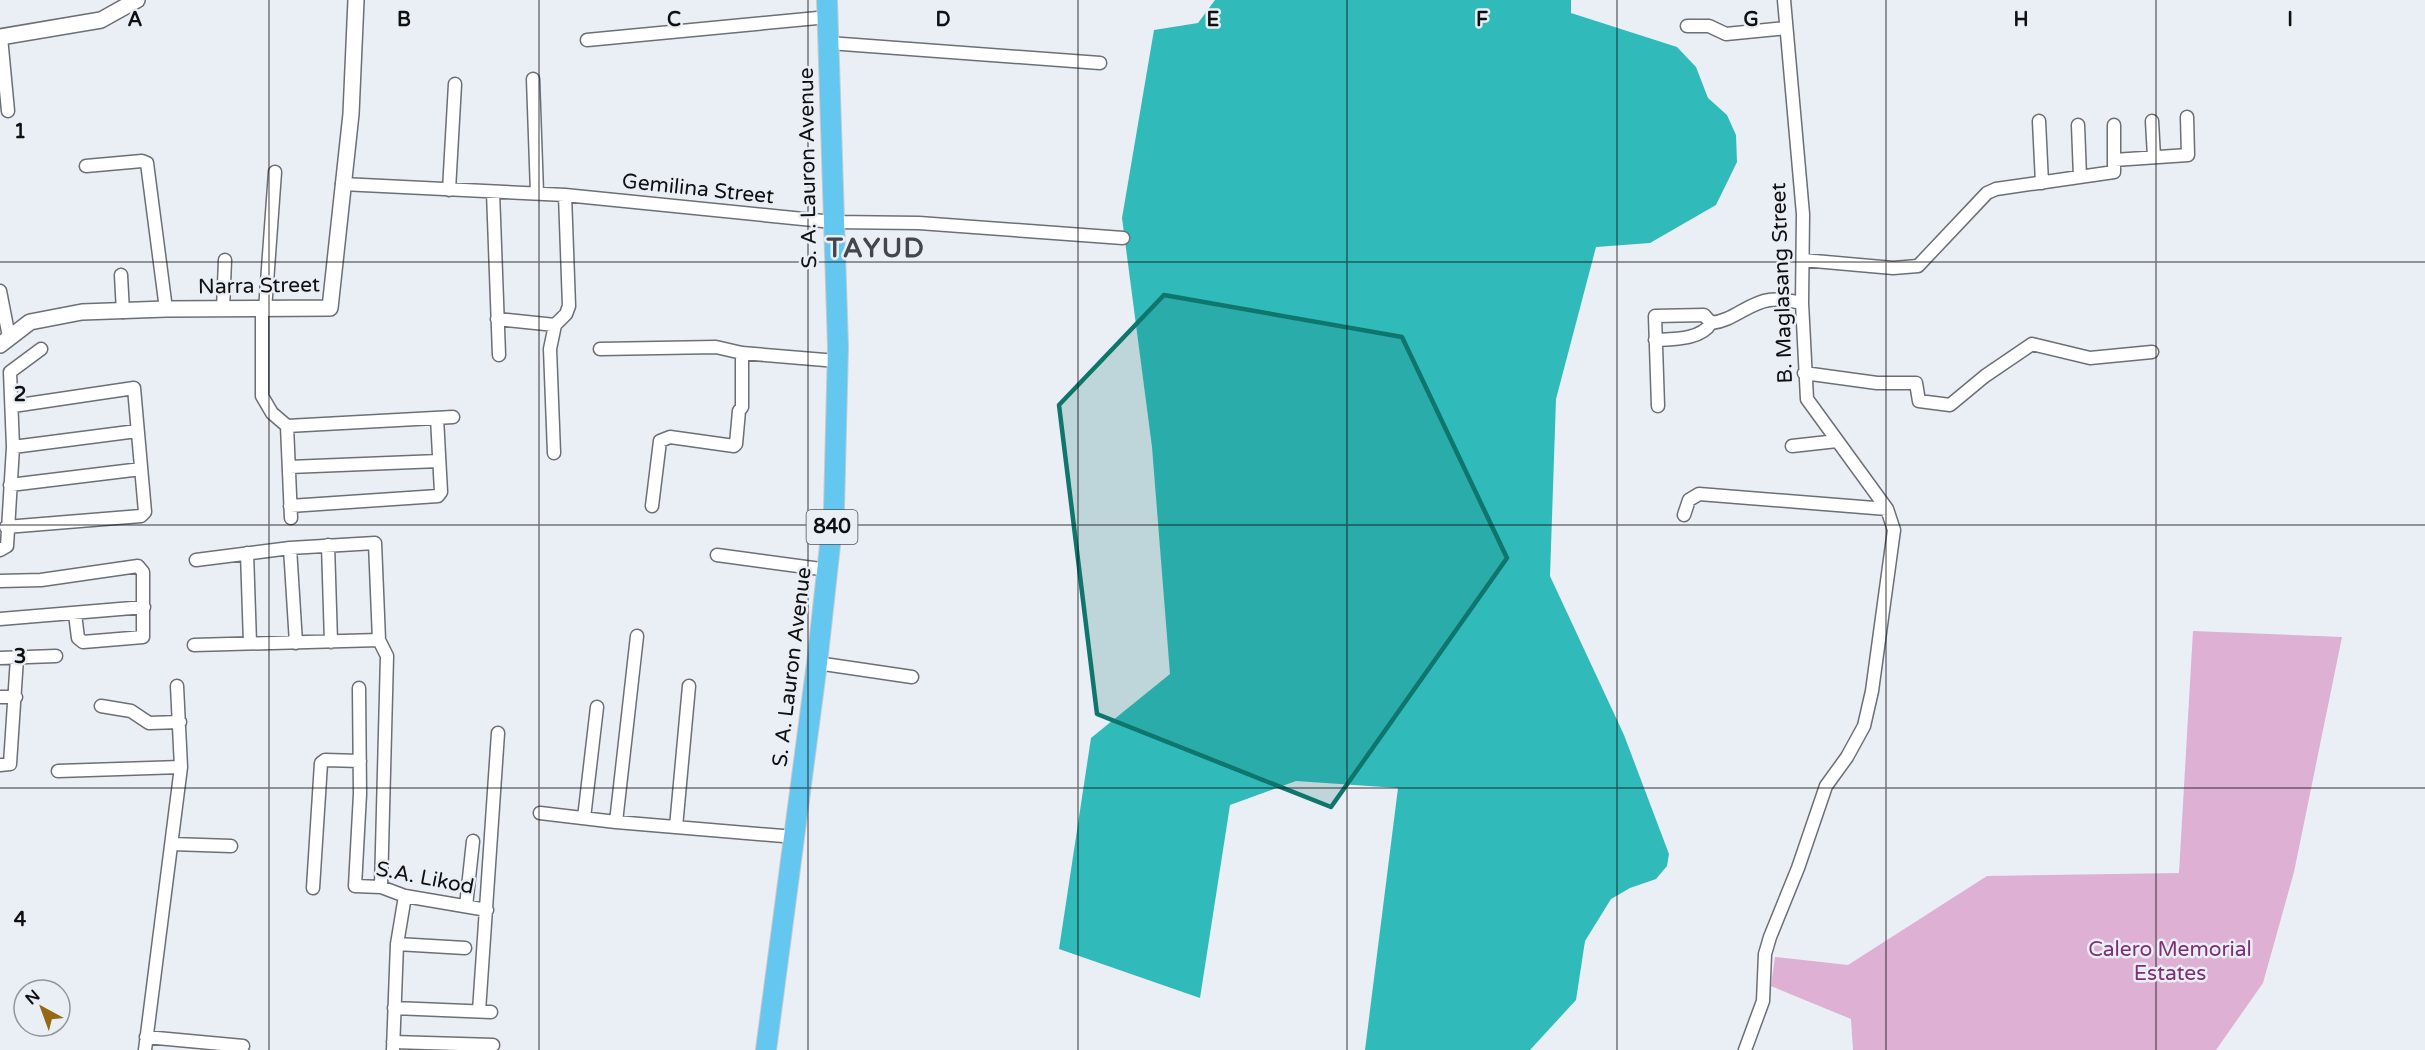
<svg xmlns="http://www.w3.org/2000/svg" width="2425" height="1050" font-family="'Varela Round',sans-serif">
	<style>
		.green { fill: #deb0d4 }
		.water { fill: #31baba }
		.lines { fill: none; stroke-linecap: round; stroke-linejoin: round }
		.minor-casing { stroke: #6c6f75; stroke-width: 15 }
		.tertiary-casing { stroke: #6c6f75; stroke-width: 18 }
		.trunk-casing { stroke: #cacacb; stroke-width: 22 }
		.minor { stroke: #fff; stroke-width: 12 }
		.tertiary { stroke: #fff; stroke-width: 15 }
		.trunk { stroke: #64c7ef; stroke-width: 20 }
		.marked { fill: #0f766e; fill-opacity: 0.2; stroke: #0f766e; stroke-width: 4.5; stroke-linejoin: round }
		.grid { fill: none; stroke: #0f1012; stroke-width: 1.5; stroke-opacity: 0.55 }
		.labels { text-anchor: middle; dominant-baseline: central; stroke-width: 5; stroke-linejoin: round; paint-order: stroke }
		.shield { fill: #eaeef5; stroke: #515356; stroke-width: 1.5 }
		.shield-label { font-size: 20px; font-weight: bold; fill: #0f1012 }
		.street-label { font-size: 21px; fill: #0f1012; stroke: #eaeef5 }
		.park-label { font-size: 21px; fill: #812f75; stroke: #eaeef5 }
		.district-label { font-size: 27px; font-weight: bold; letter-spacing: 1.5px; fill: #43464c; stroke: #eaeef5 }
		.grid-label { font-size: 20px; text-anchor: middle; font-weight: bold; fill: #0f1012; stroke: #eaeef5; stroke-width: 5; stroke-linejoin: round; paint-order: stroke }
	</style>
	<rect width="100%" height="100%" fill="#eaeef5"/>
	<path class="green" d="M2193,631L2342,637L2294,872L2263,983L2216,1050H1853L1851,1019L1771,986L1775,957L1848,965L1987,876L2179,873Z"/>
	<path class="water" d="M1215,0H1571V13L1677,47L1696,67L1708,98L1727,115L1736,135L1737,162L1716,205L1650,243L1596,247L1556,399L1550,576L1624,735L1669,854L1667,866L1656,879L1630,888L1611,899L1585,941L1576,1000L1530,1050H1365L1398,788L1296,781L1230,805L1200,998L1059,949L1091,738L1170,674L1152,447L1122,218L1154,30L1198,23Z"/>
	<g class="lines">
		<defs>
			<path id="minor" d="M1687,26H1709L1726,34L1786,28
				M1,37L8,111
				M587,40L828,17
				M829,43L1100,63
				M533,79L537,193
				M2039,121L2042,183
				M2152,121L2154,157
				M2078,125L2080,177
				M2114,160L2188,155L2187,117
				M86,166L142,161L147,163L166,309
				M342,184L565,195L833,222L919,223L1123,238
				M449,190L455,84
				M493,192L499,355
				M1803,260L1893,268L1918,266L1987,193L1996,189L2114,172V125
				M121,275L123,312
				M0,291L9,337
				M223,309L225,260
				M262,310V396L272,413L287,426L291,518
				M265,310L275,172
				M497,319L555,325
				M1655,340C1673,339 1701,340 1711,323
				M600,349L716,347L742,353L837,361
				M1804,373L1877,383H1916L1919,401L1950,405L1985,376L2032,344L2090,358L2152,352
				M1658,406L1655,316L1704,315L1711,323C1733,321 1748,303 1769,300C1780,298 1792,301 1802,303
				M287,426L453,417
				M1792,446L1837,441
				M13,447L137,431
				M554,453L550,349L555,325L566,314L569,306L565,195
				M289,467L439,461
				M10,485L141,469
				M290,506L438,496L441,492L437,418
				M652,506L660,441L670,437L734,446L736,444L739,411L742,407V353
				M1684,515L1689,500L1699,494L1887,509
				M6,527L141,516L145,512L134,388L13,406
				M328,545L331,642
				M290,548L296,643
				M0,550L7,546L13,447L10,372L41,349
				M247,553L250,643
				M717,555L828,570
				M196,560L290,548L375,543L379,640L387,656L381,887
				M0,581L41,580L138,566L143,572V637L83,642L78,638L75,614
				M0,619L144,607
				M194,645L379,640
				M0,658L56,656
				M817,663L912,677
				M359,688L360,794L355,886L381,887L405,896L487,910
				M0,697H16
				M101,706L131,711L149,723L180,722
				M0,765L10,764L17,658
				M58,771L181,767
				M540,813L616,822L795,837
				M584,818L597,707
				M616,822L637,636
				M676,827L689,686
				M172,844L231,846
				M313,888L321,763L325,760L360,761
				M466,906L473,841
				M397,944L465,948
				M394,1008L491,1012
				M479,1011L498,733
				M146,1037L243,1046
				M393,1042L493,1045
				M145,1050L181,767L177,686
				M393,1050L397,944L405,896
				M1745,1050L1763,1001L1765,954L1770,937L1798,868L1826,786L1847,757L1864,726L1872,691L1894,530L1887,509L1807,399L1802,303L1803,214L1784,0"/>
			<path id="tertiary" d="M0,37L101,20L137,0
				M0,345L30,322L82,312L166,309L330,308L351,114L356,0"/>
			<path id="trunk" d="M766,1050L817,663L834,509L838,347L827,0"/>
		</defs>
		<use href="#minor" class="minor-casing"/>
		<use href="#tertiary" class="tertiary-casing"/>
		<use href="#trunk" class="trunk-casing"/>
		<use href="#minor" class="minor"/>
		<use href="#tertiary" class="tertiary"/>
		<use href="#trunk" class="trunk"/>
	</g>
	<path class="marked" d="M1164,295L1402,337L1507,558L1331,807L1097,714L1059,405Z"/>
	<path class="grid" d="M269,0V1050M539,0V1050M808,0V1050M1078,0V1050M1347,0V1050M1617,0V1050M1886,0V1050M2156,0V1050M0,262H2425M0,525H2425M0,788H2425"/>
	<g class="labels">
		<rect class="shield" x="806.5" y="510" width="51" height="34" rx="4.5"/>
		<g class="shield-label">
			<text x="832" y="527">840</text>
		</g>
		<g class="street-label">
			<text transform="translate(808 168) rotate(-91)">S. A. Lauron Avenue</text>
			<text transform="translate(698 189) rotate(6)">Gemilina Street</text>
			<text transform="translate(1782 283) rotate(-92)">B. Maglasang Street</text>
			<text transform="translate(259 286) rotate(-1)">Narra Street</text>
			<text transform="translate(792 667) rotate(-83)">S. A. Lauron Avenue</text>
			<text transform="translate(425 878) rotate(11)">S.A. Likod</text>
		</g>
		<g class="park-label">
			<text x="2170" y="949">Calero Memorial<tspan x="2170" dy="24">Estates</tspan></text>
		</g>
		<g class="district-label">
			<text x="876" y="248">TAYUD</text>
		</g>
	</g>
	<g class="grid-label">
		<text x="135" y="26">A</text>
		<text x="404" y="26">B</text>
		<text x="674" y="26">C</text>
		<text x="943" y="26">D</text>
		<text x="1213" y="26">E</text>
		<text x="1482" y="26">F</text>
		<text x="1751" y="26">G</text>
		<text x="2021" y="26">H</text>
		<text x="2290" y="26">I</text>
		<text x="20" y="138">1</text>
		<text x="20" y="401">2</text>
		<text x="20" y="663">3</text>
		<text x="20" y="926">4</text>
	</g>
	<g transform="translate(42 1008) rotate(319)"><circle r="28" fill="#eaeef5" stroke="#92959a" stroke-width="1.5"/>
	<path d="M0-4.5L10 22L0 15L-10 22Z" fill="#936913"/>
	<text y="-9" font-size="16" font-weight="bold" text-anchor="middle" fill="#0f1012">N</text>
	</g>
</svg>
